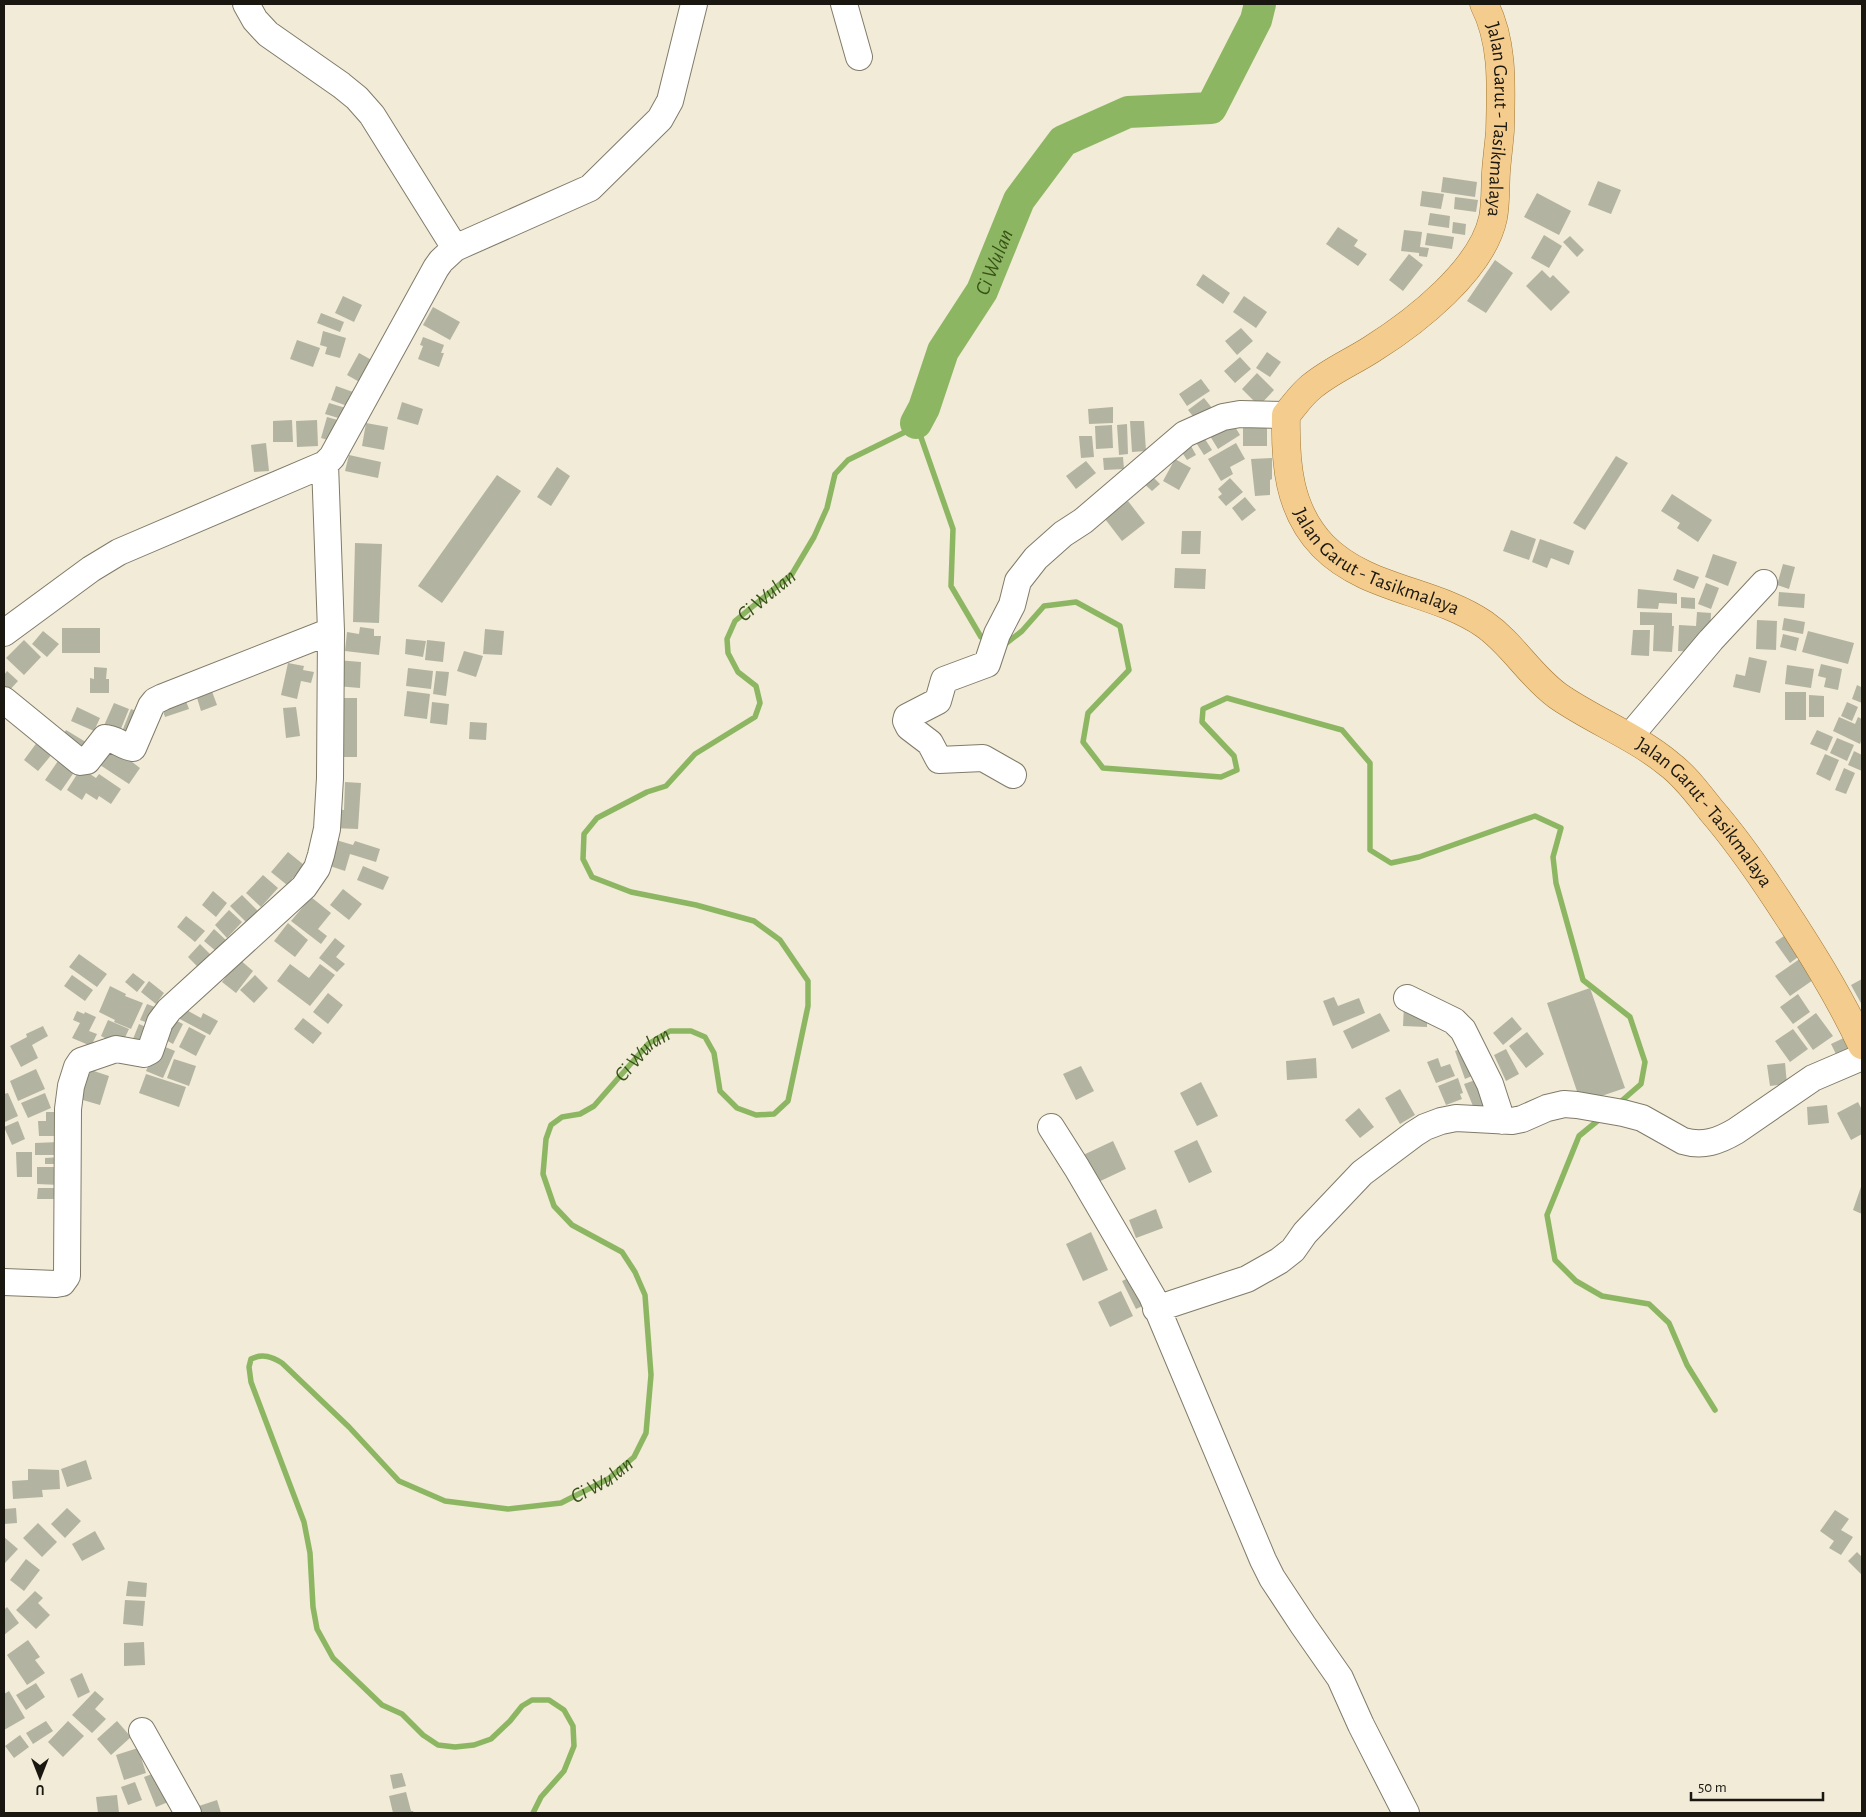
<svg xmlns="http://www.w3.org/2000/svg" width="1866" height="1817" font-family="'Alegreya Sans',sans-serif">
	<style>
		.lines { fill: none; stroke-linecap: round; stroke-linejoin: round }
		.stream { stroke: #8db662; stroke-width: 5.5 }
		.river { stroke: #8db662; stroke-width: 32 }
		.building { fill: #b2b4a1 }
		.minor-casing { stroke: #807b69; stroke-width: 28 }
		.major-casing { stroke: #a27730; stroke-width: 29 }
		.minor { stroke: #fff; stroke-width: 26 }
		.major { stroke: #f4cc8e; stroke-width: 28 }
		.labels { text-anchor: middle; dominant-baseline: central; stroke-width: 5; stroke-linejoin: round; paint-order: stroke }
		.street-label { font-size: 20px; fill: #191710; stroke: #f1ebd8 }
		.water-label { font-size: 21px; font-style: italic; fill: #385217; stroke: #f1ebd8 }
	</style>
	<rect width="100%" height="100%" fill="#f1ebd8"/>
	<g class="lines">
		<g class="stream">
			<path d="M1004,645L1022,631L1044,606L1076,602L1120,626L1129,670L1088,713L1083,742L1103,768L1221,777L1237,770L1234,756L1202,722L1203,709L1227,698L1342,730L1370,763V850L1391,863L1419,857L1535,816L1561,828L1553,857L1556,883L1583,980L1630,1017L1645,1062L1641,1084L1618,1104"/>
			<path d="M1601,1118L1579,1136L1547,1215L1555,1260L1576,1281L1602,1296L1649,1304L1669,1323L1687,1365L1715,1410"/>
			<path id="s1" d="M533,1813L541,1797L564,1771L574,1746L573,1726L564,1710L549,1700H532L522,1706L510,1721L491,1739L474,1745L455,1747L438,1745L423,1735L402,1714L382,1705L333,1658L317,1629L313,1607L310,1553L304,1522L251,1382L249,1367L251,1359C263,1353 272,1357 282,1363L349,1427L399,1481L445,1501L508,1509L561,1503L608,1479L634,1457L646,1433L651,1375L645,1295L635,1272L622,1252L572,1225L554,1206L543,1174L546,1139L551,1125L562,1117L580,1114L594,1106L648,1044L670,1031H691L705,1037L714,1053L720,1091L737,1108L756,1115L774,1114L788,1101L808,1006V981L780,940L754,921L696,905L631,892L592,877L583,859L584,834L597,818L647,792L666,786L695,754L755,717L760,703L756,686L738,672L728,653L727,639L735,621L792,574L814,537L827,508L835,474L848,460L903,433L916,423L953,529L951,586L981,637L989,640"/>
		</g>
		<path class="river" id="s2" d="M916,423L924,408L943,351L982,291L1019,200L1063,141L1128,112L1211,108L1256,20L1260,4"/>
	</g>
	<path class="building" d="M1443,177L1477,182L1475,197L1441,192Z
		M1598,181L1621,190L1611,214L1588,205Z
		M1422,191L1444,194L1441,209L1420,206Z
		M1537,193L1571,211L1559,235L1524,217Z
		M1455,197L1478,200L1476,212L1454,209Z
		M1430,213L1450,216L1449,228L1428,225Z
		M1453,222L1466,224L1465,235L1452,233Z
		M1338,227L1358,240L1354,246L1367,254L1358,266L1326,244Z
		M1404,230L1422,232L1420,247L1429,248L1427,257L1419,256V253L1401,251Z
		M1427,233L1454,237L1452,249L1425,245Z
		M1544,235L1562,246L1549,268L1531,258Z
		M1570,236L1584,250L1577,257L1563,242Z
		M1409,254L1423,265L1403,291L1389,280Z
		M1495,260L1513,273L1486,313L1467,301Z
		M1542,270L1550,278L1553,275L1570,292L1551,311L1526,286Z
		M1203,274L1230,293L1223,304L1196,285Z
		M343,296L362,305L354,322L335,313Z
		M1244,296L1267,312L1256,328L1233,312Z
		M433,307L460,322L450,340L423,325Z
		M321,313L344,322L340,332L317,323Z
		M1241,328L1253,341L1237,355L1225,341Z
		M323,331L346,338L340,358L325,354L327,347L320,345Z
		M423,337L444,345L441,353H444L439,367L418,359L423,346L420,345Z
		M297,340L320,348L313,367L290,359Z
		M1267,352L1281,362L1270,377L1256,368Z
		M359,353L377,363L365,385L347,375Z
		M1240,357L1251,369L1235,383L1224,371Z
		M1257,373L1274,390L1259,406L1242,389Z
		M1201,379L1210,391L1187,406L1179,394Z
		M336,386L356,393L350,407L331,400Z
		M1204,398L1212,408L1196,420L1188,410Z
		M402,402L423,409L418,425L397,419Z
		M329,403L349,409L345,420L325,414Z
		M1113,407V423L1089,424L1088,409Z
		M327,417L341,421L335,442L321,438Z
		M1229,417L1240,435L1218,449L1207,431Z
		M1243,419H1267V446H1243Z
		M292,420L293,442H273V421Z
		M317,420L318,446L297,447L296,421Z
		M1130,421H1144L1146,451L1132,452Z
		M366,423L388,427L384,450L362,446Z
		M1127,424L1128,454L1119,455L1117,425Z
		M1112,425L1113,448L1096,449L1095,426Z
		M1079,436H1092L1094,457L1081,458Z
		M1203,436L1212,450L1204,455L1195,441Z
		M1186,437L1196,455L1187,460L1176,443Z
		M266,443L269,471L254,472L251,445Z
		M1236,443L1245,459L1230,467L1233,474L1221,481L1208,459Z
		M349,455L381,462L378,478L345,471Z
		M1616,456L1628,463L1585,530L1573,523Z
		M1123,457L1124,469L1104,470L1103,458Z
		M1272,458V479L1270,480V495L1255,496L1251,459Z
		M1175,459L1191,468L1179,490L1163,481Z
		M1086,461L1096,473L1076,489L1066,476Z
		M557,467L570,476L551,506L537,497Z
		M1148,472L1160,484L1152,491L1140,480Z
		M497,475L521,491L442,603L418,586Z
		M1230,478L1243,492L1226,506L1218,497L1222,494L1218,489Z
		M1672,494L1712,520L1698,542L1677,528L1680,523L1661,511Z
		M1245,497L1256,510L1242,521L1232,508Z
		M1128,501L1145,523L1122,541L1105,519Z
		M1511,530L1536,539L1529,560L1503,551Z
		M1182,531H1201L1200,554H1181Z
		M1540,539L1574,551L1569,565L1551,558L1547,568L1532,562Z
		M355,543L382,544L379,623L353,622Z
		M1713,554L1737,562L1728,586L1705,577Z
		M1783,564L1795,567L1789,589L1777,585Z
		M1175,568L1206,569L1205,589L1174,588Z
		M1677,569L1699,577L1694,589L1673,580Z
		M1706,583L1719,588L1711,609L1698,604Z
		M1638,589L1677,593V604L1659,603L1658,609L1637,608Z
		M1779,592L1805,594L1804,608L1778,606Z
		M1681,597L1695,598V609L1681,608Z
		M1640,612L1672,613V626H1674L1672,652L1653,651L1654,625H1640Z
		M1697,612L1711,613L1710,639L1695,638V652L1678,651L1679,625L1696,626Z
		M1784,618L1805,622L1803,634L1782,630Z
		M1757,620L1777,621L1776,650L1756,649Z
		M360,627L374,629V636H381L379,655L345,651L347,632L359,634Z
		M62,628H100V653H62Z
		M485,629L504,631L502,655L483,654Z
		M1633,630H1650L1649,656L1631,655Z
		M43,631L59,644L47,657L32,644Z
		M1808,631L1854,643L1848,664L1802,652Z
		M1783,634L1799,638L1796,651L1780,647Z
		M406,639L426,641L423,657L405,654Z
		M24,640L41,657L24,675L6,658Z
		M427,640L445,642L443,662L425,660Z
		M464,651L483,656L476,677L457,671Z
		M1749,657L1767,661L1760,693L1733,687L1736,674L1745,676Z
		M337,660L361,662L360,688L336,686Z
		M288,663L304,666L303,670L314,672L311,683L301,681L297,699L281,695Z
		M1821,664L1842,669L1838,690L1824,687L1826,678L1818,676Z
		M1787,665L1814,669L1811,688L1785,684Z
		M94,667L107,668L106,679H109V693H90V678L94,679Z
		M408,668L433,671L431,689L406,686Z
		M7,671L18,681L7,693L4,690V675Z
		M436,671L449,672L446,696L433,694Z
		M1862,683V703L1852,699L1857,685L1861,687Z
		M210,686L217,705L201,711L195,691Z
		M407,691L430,694L427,719L404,716Z
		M1785,692H1806V720H1785Z
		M1809,695L1824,696V717H1809Z
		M184,696L189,709L165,717L161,705Z
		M338,698H357V757H337Z
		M432,702L449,704L447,725L430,723Z
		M1847,702L1858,707L1852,721L1841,716Z
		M114,703L129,709L118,736L102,730Z
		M77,707L100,718L94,731L71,721Z
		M296,707L300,736L286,738L283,708Z
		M131,709L144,714L134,739L121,734Z
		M1839,717L1855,724L1858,717L1862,719V739L1860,744L1833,731Z
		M470,722L487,723L486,740L469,739Z
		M66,730L89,744L82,756L59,742Z
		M1817,730L1833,737L1827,751L1810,744Z
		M1837,738L1854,745L1847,761L1830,753Z
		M38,741L53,753L38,771L24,760Z
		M107,748L123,755L140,768L129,784L97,763Z
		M1854,751L1862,755V771L1848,765Z
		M1825,754L1839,760L1830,781L1816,774Z
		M60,758L77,768L61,791L45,780Z
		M81,768L96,778L99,774L121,789L111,804L99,796L97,800L86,793L82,800L67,790Z
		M1844,768L1855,773L1846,794L1835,790Z
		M345,782L361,783L358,829L332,828L334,809L344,810Z
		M336,840L353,845L355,841L380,849L376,862L350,854L345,871L327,865Z
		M288,852L304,865L287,885L271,872Z
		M363,866L389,877L383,890L357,880Z
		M263,875L278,888L261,907L246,893Z
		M343,889L362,904L349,920L330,905Z
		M213,891L227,903L216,917L202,905Z
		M242,895L260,913L249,925L230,906Z
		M311,897L331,913L318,929L327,936L321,944L291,921Z
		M229,910L242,922L227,938L215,925Z
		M186,916L205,931L195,942L177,927Z
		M288,923L308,940L295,957L274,941Z
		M214,929L227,941L217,952L204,941Z
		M1787,934L1802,954L1790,963L1775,942Z
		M335,938L345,946L336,957L345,964L337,972L319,958Z
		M200,944L215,959L202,971L188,957Z
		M79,954L107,974L97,987L69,967Z
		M1801,958L1816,978L1790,996L1775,976Z
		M239,959L253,971L236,993L222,982Z
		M290,964L309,978L320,964L335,975L310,1006L277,981Z
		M133,973L145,982L137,992L125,982Z
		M72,975L93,990L85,1001L64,986Z
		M255,975L268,988L254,1003L240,990Z
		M1862,979V1005L1851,985Z
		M149,981L164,993L156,1004L141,992Z
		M110,986L126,994L125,996L143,1003L131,1029L114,1022L115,1020L99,1012Z
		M1590,988L1625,1088L1581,1103L1547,1003Z
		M328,993L343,1005L328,1024L313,1012Z
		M1798,994L1810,1012L1793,1024L1780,1007Z
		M1334,997L1338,1006L1359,998L1365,1013L1333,1026L1323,1001Z
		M147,1004L160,1009L153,1025L140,1020Z
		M1404,1005L1427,1014V1027L1403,1026Z
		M181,1007L201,1018L203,1013L218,1021L210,1035L176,1017Z
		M77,1011L84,1014L85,1012L96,1017L89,1031L97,1034L91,1046L72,1038L80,1023L73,1020Z
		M1380,1013L1390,1031L1352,1049L1343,1031Z
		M1816,1013L1833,1036L1813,1050L1797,1027Z
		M169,1017L183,1024L173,1044L159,1036Z
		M1512,1017L1522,1029L1503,1045L1493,1033Z
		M303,1018L322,1033L313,1044L294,1029Z
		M108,1020L129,1029L121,1046L101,1036Z
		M139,1024L153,1030L145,1050L131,1044Z
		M43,1026L48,1036L32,1045L38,1058L21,1067L10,1046L27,1037L26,1034Z
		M189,1027L206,1036L196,1056L179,1047Z
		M1793,1029L1808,1049L1790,1062L1775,1041Z
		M1527,1032L1544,1054L1526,1068L1509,1046Z
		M1850,1035L1859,1053L1840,1062L1831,1044Z
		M158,1044L175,1051L163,1078L146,1071Z
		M1468,1046L1479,1073L1465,1079L1455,1051Z
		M1506,1049L1519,1074L1506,1081L1494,1055Z
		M1316,1058L1317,1078L1287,1080L1286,1061Z
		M1438,1058L1441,1067L1450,1064L1455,1076L1436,1083L1427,1062Z
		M174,1059L196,1066L189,1086L167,1078Z
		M1785,1063L1787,1084L1770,1086L1767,1065Z
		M1081,1066L1094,1091L1076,1100L1063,1074Z
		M85,1068L109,1076L100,1105L76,1098Z
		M36,1069L45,1089L18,1101L10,1081Z
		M146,1074L186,1087L179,1107L139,1093Z
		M1458,1078L1463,1093L1460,1094L1462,1099L1446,1105L1438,1086Z
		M1478,1079L1489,1106L1475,1111L1464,1084Z
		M1201,1082L1218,1116L1197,1126L1180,1093Z
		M1400,1089L1415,1115L1400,1124L1385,1098Z
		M8,1093L18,1116L5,1122L4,1118V1094Z
		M45,1093L51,1108L28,1118L21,1103Z
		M1858,1102L1862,1110V1134L1851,1140L1837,1113Z
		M1827,1105L1829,1123L1808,1125L1807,1107Z
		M1359,1108L1374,1127L1360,1138L1345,1120Z
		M46,1112H62V1136H39L38,1121H46Z
		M18,1121L25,1139L12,1145L4,1127Z
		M1197,1140L1212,1172L1189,1183L1174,1151Z
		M1113,1141L1126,1169L1094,1184L1081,1156Z
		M59,1142V1155H35V1143Z
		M16,1152H32V1177H17Z
		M61,1157V1164H45V1158Z
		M37,1167H60V1185L37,1184Z
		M1862,1184V1214L1853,1210Z
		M38,1188H60L59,1199H37Z
		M1156,1209L1163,1228L1136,1238L1129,1220Z
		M1091,1232L1108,1270L1083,1281L1066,1244Z
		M1135,1275L1149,1303L1136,1309L1122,1281Z
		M1121,1291L1133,1316L1110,1327L1098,1302Z
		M86,1460L92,1479L67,1487L61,1469Z
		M28,1469L59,1470L60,1489L42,1490L43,1497L13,1499L12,1481L28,1480Z
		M16,1508L17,1523L4,1524V1509Z
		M67,1508L81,1521L65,1538L51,1524Z
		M1835,1510L1849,1519L1841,1530L1853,1537L1841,1555L1829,1548L1834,1541L1820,1531Z
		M38,1523L57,1542L42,1557L23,1538Z
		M95,1531L105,1549L82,1561L72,1544Z
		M4,1537L18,1549L5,1563L4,1562Z
		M1857,1552L1862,1557V1575L1848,1561Z
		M26,1559L40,1570L24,1591L10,1580Z
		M128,1581L147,1583L146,1597L126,1596Z
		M35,1591L43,1598L38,1603L50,1615L36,1629L16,1610Z
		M125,1600L145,1601L143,1626L123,1624Z
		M7,1607L19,1623L4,1635V1610Z
		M28,1640L40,1657L35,1660L45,1673L27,1685L7,1655Z
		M144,1642L145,1665L124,1666V1643Z
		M82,1673L90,1692L78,1698L70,1679Z
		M36,1683L45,1697L26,1710L16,1695Z
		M9,1691L25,1718L4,1730V1694Z
		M95,1691L104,1699L95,1709L106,1719L92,1733L72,1715Z
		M46,1721L53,1731L33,1744L26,1733Z
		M68,1721L84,1736L63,1757L48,1742Z
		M117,1721L131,1737L111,1755L97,1739Z
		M20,1735L29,1747L14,1758L5,1746Z
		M138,1748L146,1773L124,1780L116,1755Z
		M160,1771L178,1798L156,1807L144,1777Z
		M402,1773L406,1786L393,1789L390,1775Z
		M135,1782L142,1800L128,1805L121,1787Z
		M406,1792L411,1811H413L414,1813H393L389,1796Z
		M117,1795L119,1813H98L96,1797Z
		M217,1800L221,1813H195L193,1808Z"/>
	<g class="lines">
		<defs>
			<path id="minor" d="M246,4L255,20L268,34L341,85L357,98L372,115L455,248
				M844,4L859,57
				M4,633L91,569L119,552L325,464L332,457L436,268L441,261L455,248L590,188L660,119L670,101L694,4
				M4,700L80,762L87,761L105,738C115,738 123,747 133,748L151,706L155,701L163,697L331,631
				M1630,736L1711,640L1764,583
				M1013,775L983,758L939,760L930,743L909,727L906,721L907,717L938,701L944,680L987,664L997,634L1012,605L1018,581L1036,558L1063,534L1083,521L1185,434L1223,417L1240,414L1286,415
				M1407,998L1454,1021L1463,1030L1490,1084L1502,1121
				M1051,1127L1077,1168L1152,1296L1263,1560L1272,1578L1303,1625L1340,1678L1361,1725L1406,1813
				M4,1282L56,1284L62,1283L67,1276L68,1109L71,1086L77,1067L81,1061L116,1049L144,1054L150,1051L160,1022L169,1010L304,887L317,868L321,855L327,829L330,778L331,631L325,464
				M1156,1309L1247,1279L1279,1261L1293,1250L1305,1233L1362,1173L1414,1134L1425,1127L1441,1121L1456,1118L1512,1121L1522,1119L1547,1108L1564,1104L1577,1105L1623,1113L1642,1118L1683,1141C1703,1147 1719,1141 1736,1131L1813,1078L1862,1057
				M142,1731L188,1813"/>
			<g id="major">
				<path id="s3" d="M1484,4C1504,43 1501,88 1500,131C1499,144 1497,158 1496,172C1495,187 1496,203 1493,218C1482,270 1415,322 1372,349C1352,362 1330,371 1311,387C1301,395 1294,406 1286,415C1285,462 1288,510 1323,546C1366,590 1434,590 1484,624C1513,644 1529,675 1558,696C1594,721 1635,736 1669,764C1686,777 1698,794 1711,810C1736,839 1757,869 1778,901C1809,948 1838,994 1862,1045"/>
			</g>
		</defs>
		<use href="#minor" class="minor-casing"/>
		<use href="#major" class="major-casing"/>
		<use href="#minor" class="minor"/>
		<use href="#major" class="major"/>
	</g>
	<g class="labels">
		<g class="street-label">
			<text stroke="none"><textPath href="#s3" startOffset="118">Jalan Garut - Tasikmalaya</textPath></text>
			<text stroke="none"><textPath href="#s3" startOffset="702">Jalan Garut - Tasikmalaya</textPath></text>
			<text stroke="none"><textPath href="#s3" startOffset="1122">Jalan Garut - Tasikmalaya</textPath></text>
		</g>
		<g class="water-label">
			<text stroke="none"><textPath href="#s2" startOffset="180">Ci Wulan</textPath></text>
			<text stroke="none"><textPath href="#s1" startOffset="2659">Ci Wulan</textPath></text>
			<text stroke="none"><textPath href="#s1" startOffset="1669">Ci Wulan</textPath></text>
			<text stroke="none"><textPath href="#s1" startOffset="1129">Ci Wulan</textPath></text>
		</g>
	</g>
	<rect width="1866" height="1817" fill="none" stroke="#191710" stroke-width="10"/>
	<g transform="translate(40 1777) rotate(180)" stroke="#f1ebd8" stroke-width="4" paint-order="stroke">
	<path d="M0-4L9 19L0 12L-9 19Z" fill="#191710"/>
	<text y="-8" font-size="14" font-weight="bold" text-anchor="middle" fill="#191710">U</text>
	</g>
	<path d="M1691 1792v8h132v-8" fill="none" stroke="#191710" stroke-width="2.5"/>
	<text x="1698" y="1792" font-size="15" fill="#191710" stroke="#f1ebd8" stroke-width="4" paint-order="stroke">50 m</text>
</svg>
